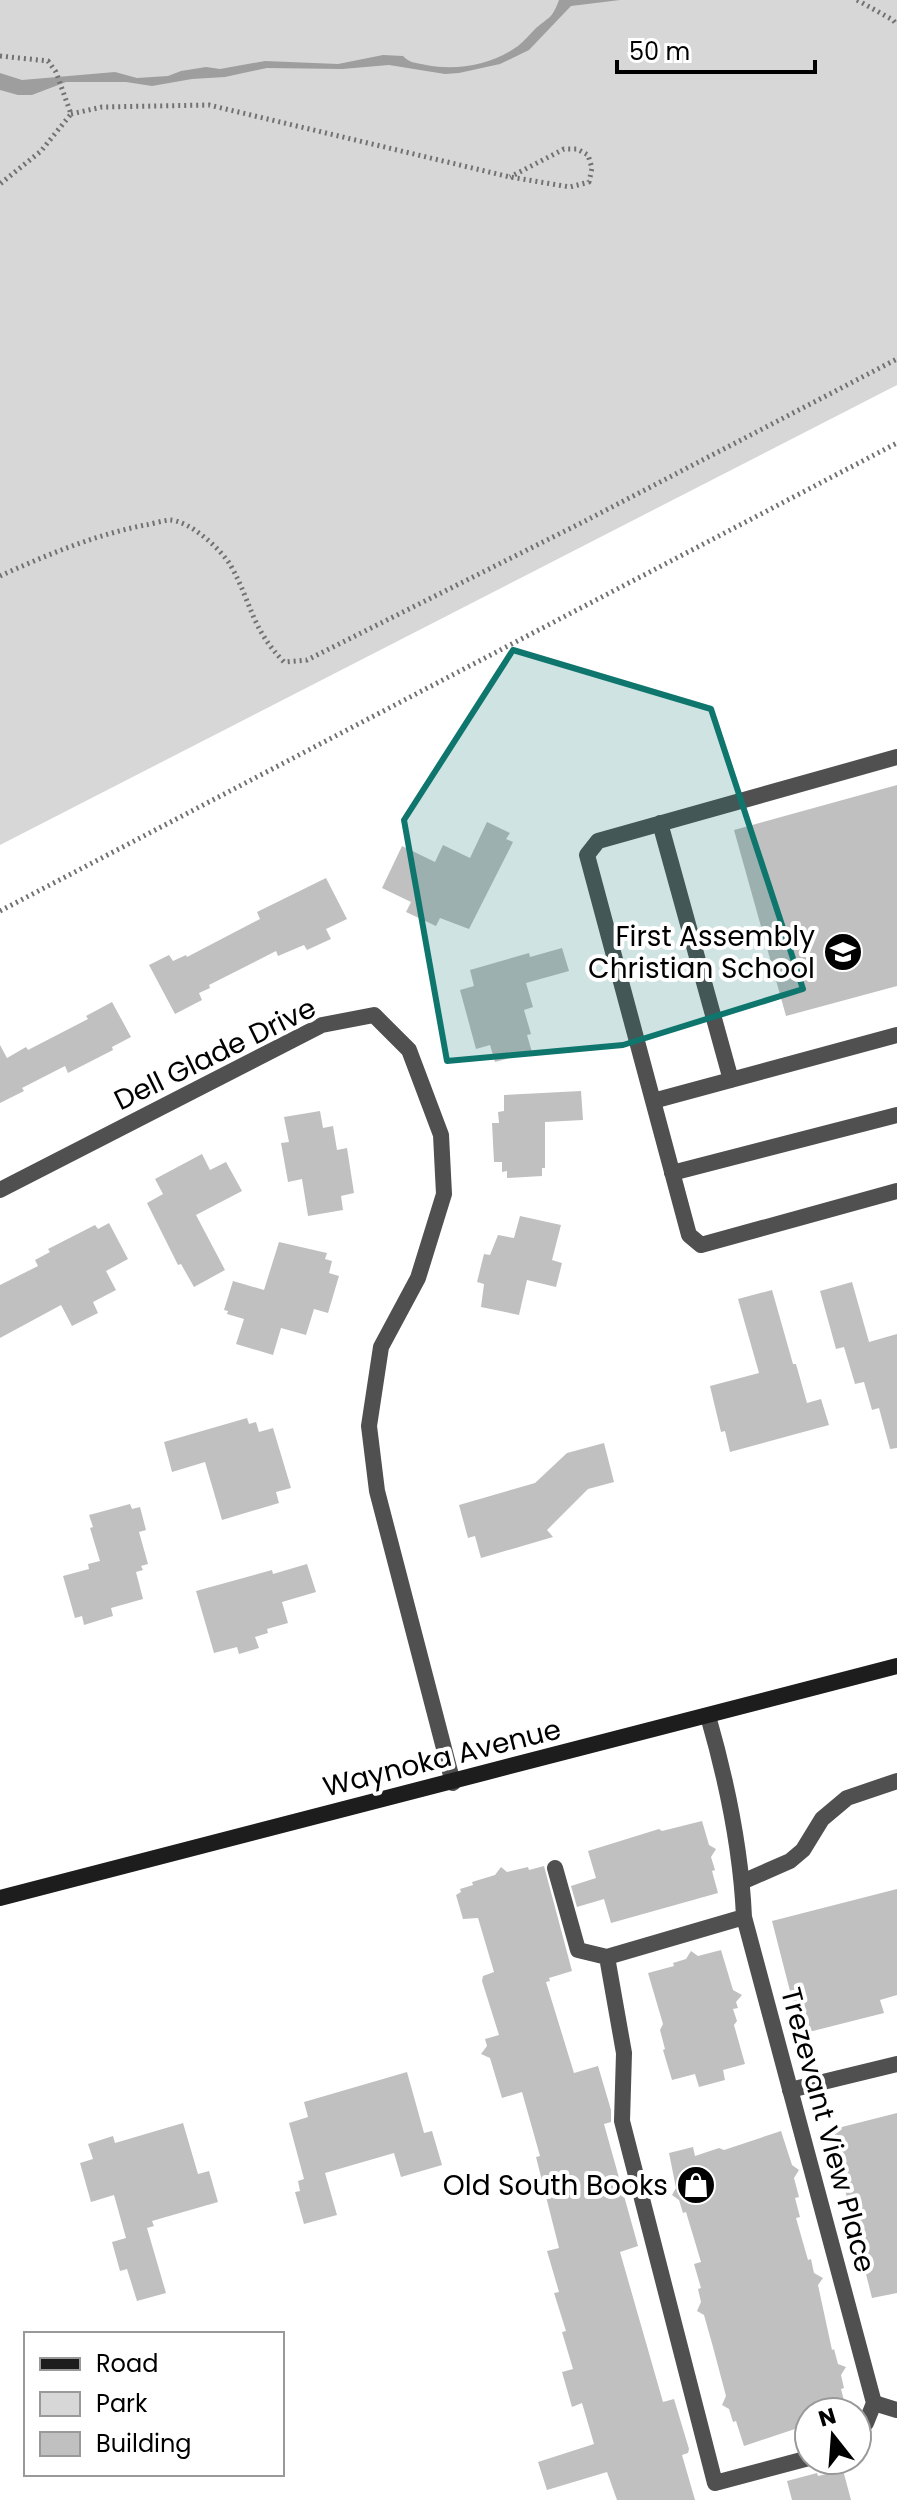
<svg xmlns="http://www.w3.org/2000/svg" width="897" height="2500" font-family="Poppins,sans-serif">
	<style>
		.green { fill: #d7d7d7 }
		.water { fill: #9e9e9e }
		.building { fill: #c0c0c0 }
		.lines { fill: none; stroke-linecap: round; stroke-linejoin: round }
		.path { stroke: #727272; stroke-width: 5; stroke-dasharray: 2 4; stroke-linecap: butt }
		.lane { stroke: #505050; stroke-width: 16 }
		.street { stroke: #505050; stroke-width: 16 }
		.secondary { stroke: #1d1d1d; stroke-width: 16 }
		.marked { fill: #0f766e; fill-opacity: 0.2; stroke: #0f766e; stroke-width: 6; stroke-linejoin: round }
		.labels { text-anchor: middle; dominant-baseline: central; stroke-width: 8; stroke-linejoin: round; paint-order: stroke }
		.poi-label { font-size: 28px; fill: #000; stroke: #fff; text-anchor: end }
		.street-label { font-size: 28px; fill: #000; stroke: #fff }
	</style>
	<rect width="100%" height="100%" fill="#fff"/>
	<path class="green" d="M0,0H897V385L0,845Z"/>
	<path class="water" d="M559,0H620L571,6L529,50L500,64L459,73L445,74L389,65L342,69L267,68L225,77L192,79L152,86L126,82H66L32,95H18L0,90V73L22,80L115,72L137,78L168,76L181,71L206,67L220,69L265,61L338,64L383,55L403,56C409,63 417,63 426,65C457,71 492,65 518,46C524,41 530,34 536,28C551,16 552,18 559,0Z"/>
	<path class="building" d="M897,785V986L786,1016L734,830Z
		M487,822L510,833L506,839L513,842L469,929L440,918L436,926L406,912L411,902L382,888L402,846L435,862L443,845L470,858Z
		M326,878L347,919L326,929L331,939L307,950L304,945L278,956L276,951L209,985L210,988L199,993L202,1000L175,1014L149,965L169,955L173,961L186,955L187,957L260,919L257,912Z
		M562,948L569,971L526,983L533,1007L524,1010L531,1034L527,1035L532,1052L495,1062L490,1045L476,1049L460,990L474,986L470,970L529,953L530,957Z
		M112,1002L131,1037L112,1047L113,1050L68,1073L65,1066L22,1088L24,1091L0,1103V1045L7,1058L26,1047L28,1050L88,1019L86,1016Z
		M581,1091L583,1120L545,1122V1168H542V1176L507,1178V1171L502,1172V1162H494L492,1123H499L498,1112L504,1111V1095Z
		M320,1111L323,1128L333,1126L337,1150L347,1148L354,1193L341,1196L343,1210L308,1216L302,1179L288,1182L281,1143L289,1142L284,1117Z
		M202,1154L210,1170L226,1162L242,1191L196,1215L225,1270L194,1287L181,1264L178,1265L147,1203L163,1194L155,1179Z
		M520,1216L561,1225L552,1260L562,1263L556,1287L527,1280L519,1315L481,1307L484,1284L477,1282L484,1254L490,1255L498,1235L514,1238Z
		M109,1223L128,1259L106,1271L116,1290L93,1302L98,1313L72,1326L61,1305L0,1338V1285L38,1266L35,1260L50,1252L48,1249L95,1225L98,1229Z
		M279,1242L327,1253L325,1259L332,1261L329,1273L339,1276L328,1313L314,1309L306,1335L281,1328L273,1355L236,1344L244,1319L227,1314L228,1311L224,1310L233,1281L264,1290Z
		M852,1282L869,1342L897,1334V1448L890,1449L879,1408L872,1410L864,1382L855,1384L844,1347L836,1349L820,1291Z
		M772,1290L793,1364H796L807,1403L821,1399L829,1425L730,1452L725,1431L721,1432L710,1386L759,1373L738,1299Z
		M247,1418L249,1424L256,1422L259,1432L273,1428L291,1488L276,1492L279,1503L222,1520L205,1462L172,1472L164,1442Z
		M604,1443L614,1482L588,1489L547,1530L553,1537L481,1558L475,1536L468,1538L459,1505L535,1483L567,1453Z
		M130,1504L132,1509L140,1507L146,1530L139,1532L148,1564L141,1566L143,1570L136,1572L143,1599L111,1608L113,1616L84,1625L82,1616L75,1618L63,1576L89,1569L88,1564L100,1561L90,1528L93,1527L89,1515Z
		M307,1564L316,1592L282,1602L288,1623L267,1629L268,1633L255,1637L259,1648L239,1654L237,1647L214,1653L196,1591L272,1570L273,1574Z
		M702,1821L709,1845L716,1849L711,1857L715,1870L712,1871L718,1893L611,1923L604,1899L577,1907L571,1886L596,1878L588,1851L659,1829L662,1831Z
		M544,1866L572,1971L549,1978L550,1981L546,1982L574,2073L598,2066L611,2110V2122L604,2124L638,2246L620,2252L663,2402L674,2399L689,2449L688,2453L682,2455L695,2500H617L607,2472L547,2490L538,2462L594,2444L582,2403L572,2407L562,2372L573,2369L562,2332L566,2331L554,2293L559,2292L547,2251L559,2248L536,2157L540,2156L522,2092L502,2098L490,2058L481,2054L487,2046L485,2039L499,2035L482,1981L483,1976L494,1972L478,1918L463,1919L456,1895L461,1892L460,1889L473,1885L472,1882L495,1875L501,1867L507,1872L528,1867L529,1870Z
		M897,1889V1995L880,2000L884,2013L801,2034L772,1921Z
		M721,1950L733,1990L742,1995L736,2002L738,2008L733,2009L737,2021L734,2025L745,2064L723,2070L725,2080L699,2087L695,2074L672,2080L663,2050L665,2049L660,2030L663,2024L648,1973L674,1966L673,1963L686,1959L691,1951L698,1956Z
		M407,2072L424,2133L432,2131L442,2165L401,2177L394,2153L325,2173L337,2215L304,2224L295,2192L300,2191L298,2181L304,2179L289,2123L308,2117L304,2102Z
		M897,2113V2293L872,2298L830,2130Z
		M183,2123L198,2174L209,2171L218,2202L152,2221L154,2226L147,2228L166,2293L137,2301L127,2269L120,2271L112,2242L126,2238L114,2195L91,2202L80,2163L93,2159L88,2144L113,2136L115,2143Z
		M781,2131L792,2165L799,2170L794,2178L799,2197L795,2198L800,2217L796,2218L808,2260L811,2259L814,2273L823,2278L818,2285L832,2350L834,2349L838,2364L846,2367L841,2375L844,2388L841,2389L847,2412H809V2421L797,2425L795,2429L744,2446L736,2421L733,2422L729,2409L722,2405L726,2396L713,2347L704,2315L697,2311L701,2302L698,2289L701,2288L694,2264L701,2262L686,2212L683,2213L679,2200L672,2195L676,2188L669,2153L693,2147L695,2156L719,2148L724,2150Z
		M843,2470L851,2500H792L787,2481L817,2473L818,2476Z"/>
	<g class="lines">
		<path class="path" d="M857,0L893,20L897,25
			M0,56L48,61L56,72L71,114L41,151L0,184
			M71,114L102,107L209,105L510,177L570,187L589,182L592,168L588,155L577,149H564L510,177
			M0,576C46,555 95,535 145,525C152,524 161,521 169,520C189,520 221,549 231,566C252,604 251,628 284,662L307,660L585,521L897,359
			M0,911L897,443"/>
		<path class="lane" d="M660,823L731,1080
			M897,1035L653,1101L689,1235L701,1245L897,1191
			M653,1101L587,855L598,841L897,757
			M672,1173L897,1115
			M742,1882L790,1861L803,1850L822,1819L847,1798L897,1781
			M790,2090L897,2064
			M874,2403L897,2410"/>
		<path class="street" d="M0,1190L322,1025L374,1015L409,1050L441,1135L444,1194L418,1278L381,1347L369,1426L377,1491L453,1783
			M555,1868L578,1950L607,1957L624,2053L622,2121L715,2483L809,2458
			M744,1917L874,2403L866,2423L857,2433
			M607,1957L744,1917C741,1849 727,1782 708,1716"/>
		<path class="secondary" d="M0,1898L897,1666"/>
	</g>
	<path class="marked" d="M513,650L711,709L803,989L623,1045L447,1061L404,820Z"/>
	<defs>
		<symbol id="school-disc" viewBox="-11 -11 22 22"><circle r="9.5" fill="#000" stroke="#fff"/><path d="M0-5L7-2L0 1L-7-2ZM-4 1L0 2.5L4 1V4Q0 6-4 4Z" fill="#fff"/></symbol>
		<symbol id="shop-disc" viewBox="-11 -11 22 22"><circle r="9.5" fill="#000" stroke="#fff"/><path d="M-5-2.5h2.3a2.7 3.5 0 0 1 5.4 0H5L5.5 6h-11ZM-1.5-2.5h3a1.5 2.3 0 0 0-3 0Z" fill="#fff"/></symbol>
	</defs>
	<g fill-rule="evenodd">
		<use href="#school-disc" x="821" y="930" width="44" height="44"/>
		<use href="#shop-disc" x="674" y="2163" width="44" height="44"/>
	</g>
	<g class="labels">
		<g class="poi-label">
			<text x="815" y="936">First Assembly<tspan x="815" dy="32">Christian School</tspan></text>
			<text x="668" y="2185">Old South Books</text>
		</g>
		<g class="street-label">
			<text transform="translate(215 1054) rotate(-26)">Dell Glade Drive</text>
			<text transform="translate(442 1758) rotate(-14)">Waynoka Avenue</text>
			<text transform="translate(828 2130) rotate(75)">Trezevant View Place</text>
		</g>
	</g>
	<rect x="24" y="2332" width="260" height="144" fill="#ffffff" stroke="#999999" stroke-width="2"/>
	<rect x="40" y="2358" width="40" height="12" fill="#1d1d1d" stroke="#999999" stroke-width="2"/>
	<text x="96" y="2372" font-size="24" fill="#000000">Road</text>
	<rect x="40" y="2392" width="40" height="24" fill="#d7d7d7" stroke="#999999" stroke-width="2"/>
	<text x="96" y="2412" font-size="24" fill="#000000">Park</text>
	<rect x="40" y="2432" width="40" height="24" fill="#c0c0c0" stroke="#999999" stroke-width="2"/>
	<text x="96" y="2452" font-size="24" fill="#000000">Building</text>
	<g transform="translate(833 2436) rotate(343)"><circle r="38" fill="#ffffff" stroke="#999999" stroke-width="2"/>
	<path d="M0-6L14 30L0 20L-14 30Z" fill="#000000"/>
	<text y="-12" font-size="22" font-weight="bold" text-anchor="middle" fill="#000000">N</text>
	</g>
	<path d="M617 60v12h198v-12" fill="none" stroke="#000000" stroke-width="4"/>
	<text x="629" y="60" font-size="24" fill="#000000" stroke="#ffffff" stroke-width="6" paint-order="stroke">50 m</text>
</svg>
